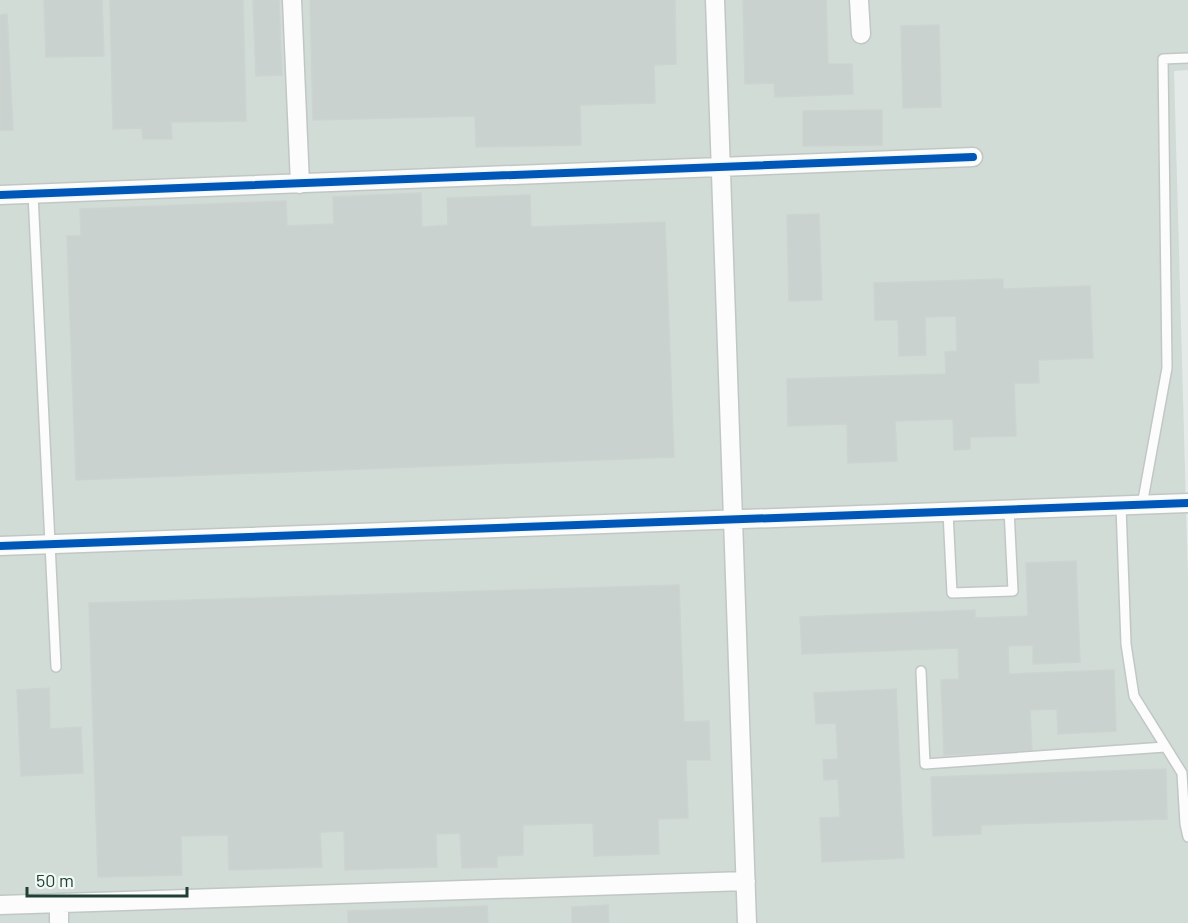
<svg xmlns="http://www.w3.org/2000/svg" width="1188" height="923" font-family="Barlow,sans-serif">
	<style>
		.built { fill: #d1dcd7 }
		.building { fill: #cad2cf; stroke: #cdd3d0; stroke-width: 1.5 }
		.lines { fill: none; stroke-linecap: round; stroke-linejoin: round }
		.service-casing { stroke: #c1c7c4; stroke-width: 12 }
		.minor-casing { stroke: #c1c7c4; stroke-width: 21 }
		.service { stroke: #fbfcfb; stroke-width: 9 }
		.minor { stroke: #fbfcfb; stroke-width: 18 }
		.cycleway-casing { stroke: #f2f9f5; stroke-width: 11 }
		.cycleway { stroke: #0057b8; stroke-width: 8 }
	</style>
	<rect width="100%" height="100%" fill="#e4eae7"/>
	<path class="built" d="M0,0H1188V70L1174,71L1188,579V923H0Z"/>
	<path class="building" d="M44,0H102L104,56L46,57Z
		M110,0H243L246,121L171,122L172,139H143L142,128L113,129Z
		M253,0H279L282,75L256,76Z
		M310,0H675L676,64L654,65L655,103L580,105L581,145L476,147L475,116L313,120Z
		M743,0H826L828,64H852L853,94L775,97L774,83L745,84Z
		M7,14L13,130H0V15Z
		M939,25L941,107L903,108L901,26Z
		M882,110V145L803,146V111Z
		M421,193L422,227L448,225L447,198L530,195L531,227L665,222L674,457L76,480L67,236H81L80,209L286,201L287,226L334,224L333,197Z
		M819,214L822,300L789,301L787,215Z
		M1003,279V289L1090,286L1093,358L1038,360L1039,383H1014L1016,436L970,437V449L954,450L953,419L895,421L897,461L848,463L847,424L788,426L787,379L946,374L945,352L957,351L956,316L925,317L926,355L899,356L898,320H875L874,283Z
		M1076,561L1080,662L1033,664V645L1008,646L1009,674L1114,670L1116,731L1058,734L1057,709L1030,710L1032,751L944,755L941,680L959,679L958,648L802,654L800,617L975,610V618L1028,616L1026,563Z
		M679,585L684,722L709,721L710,760H686L688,818L658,819L659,854L594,856L593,823L523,825V855L497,856V867L462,868L460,833L436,834L437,867L345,870L344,831L320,832L322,867L229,870L228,835L181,836L182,875L98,877L89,603Z
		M49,688L50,729L81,727L83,773L21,776L17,690Z
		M896,689L904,858L822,862L820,818L840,817L838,779L824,780L823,760L838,759L836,723L816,724L814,693Z
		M1166,769L1167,819L981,825V834L933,836L931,777Z
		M608,905L609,923H572V907Z
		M487,906L488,923H348V911Z"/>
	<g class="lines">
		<defs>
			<path id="service" d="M33,194L56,667
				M1142,505L1167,368L1163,59L1188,58
				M1121,506L1126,644L1134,696L1182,773L1185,824L1188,837
				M948,512L952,593L1013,591L1009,509
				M921,671L925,764L1165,747"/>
			<path id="minor" d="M292,0L300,184
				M715,0L747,923
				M859,0L861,34
				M0,195L973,157
				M0,546L1188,503
				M59,903V923
				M0,905L746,881"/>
		</defs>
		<use href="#service" class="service-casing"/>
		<use href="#minor" class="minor-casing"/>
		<use href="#service" class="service"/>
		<use href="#minor" class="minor"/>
		<defs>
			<path id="cycleway" d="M0,195L973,157
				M0,546L1188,503"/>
		</defs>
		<use href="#cycleway" class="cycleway-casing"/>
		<use href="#cycleway" class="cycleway"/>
	</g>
	<path d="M27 887v9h160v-9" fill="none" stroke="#1f4035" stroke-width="3"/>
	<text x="36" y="887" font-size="18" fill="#1f4035" stroke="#f2f9f5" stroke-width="4.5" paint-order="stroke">50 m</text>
</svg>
